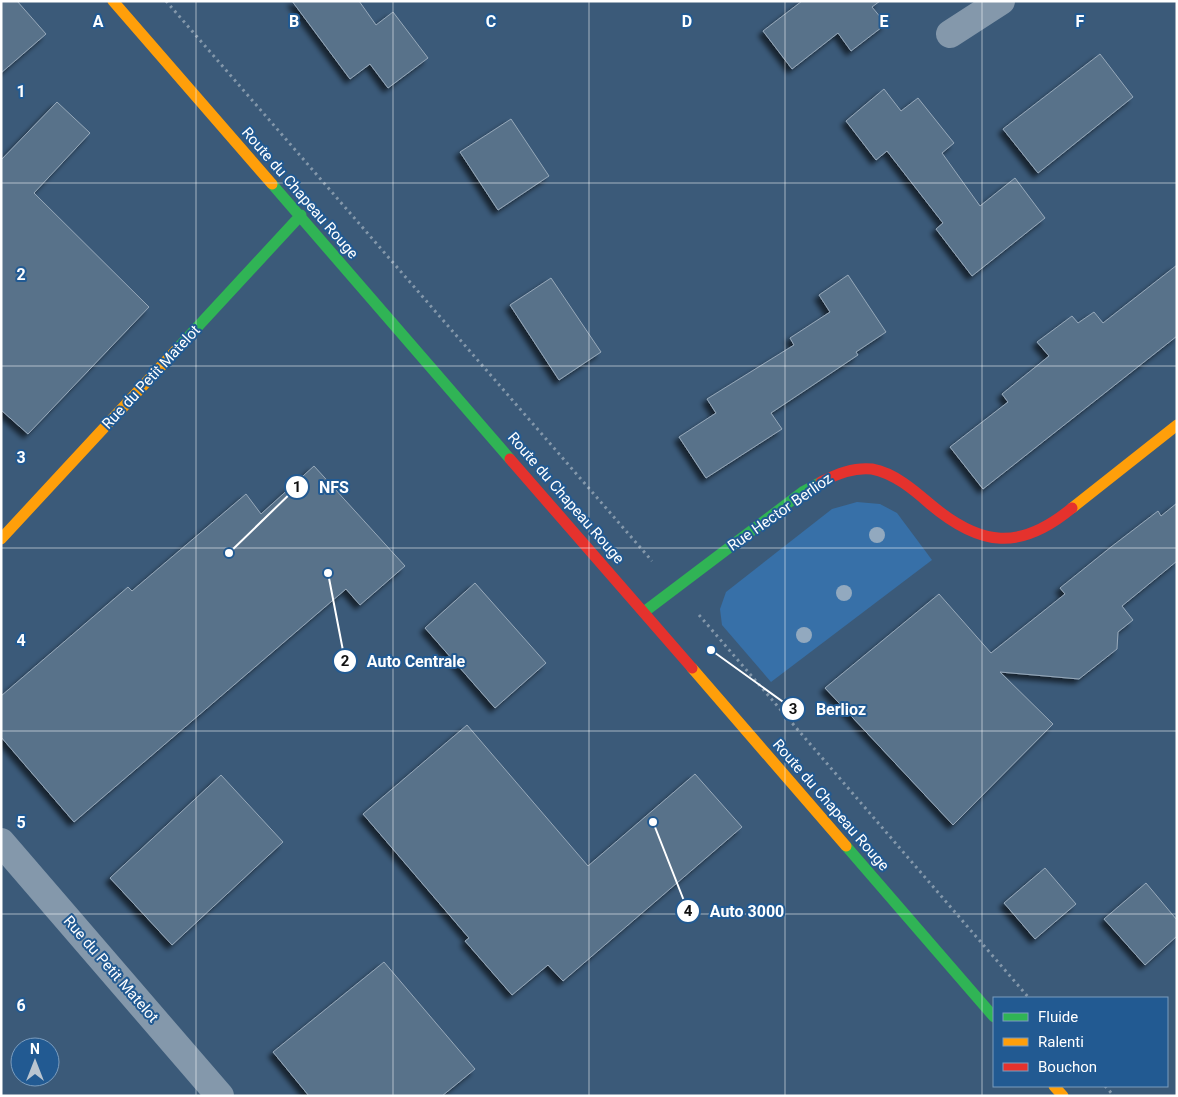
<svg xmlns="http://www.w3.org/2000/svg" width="1178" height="1097" font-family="Roboto,sans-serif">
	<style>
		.green { fill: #3770a8 }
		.building { fill: #59728a; stroke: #97a9ba; filter: url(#shadow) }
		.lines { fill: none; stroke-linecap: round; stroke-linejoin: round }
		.path { stroke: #8498ab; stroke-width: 3; stroke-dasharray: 2.5 4; stroke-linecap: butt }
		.street { stroke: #8498ab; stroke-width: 28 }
		.fast { stroke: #30b455; stroke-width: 11 }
		.slow { stroke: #ff9f0a; stroke-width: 11 }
		.jam { stroke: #e5322d; stroke-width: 11 }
		.tree { fill: #92a9bf }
		.grid { fill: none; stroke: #fff; stroke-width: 1; stroke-opacity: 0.55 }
		.labels { text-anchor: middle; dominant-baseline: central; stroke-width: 4; stroke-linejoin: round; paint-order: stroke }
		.street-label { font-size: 15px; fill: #fff; stroke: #225a92 }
		.grid-label { font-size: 16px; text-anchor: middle; font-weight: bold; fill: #fff; stroke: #225a92; stroke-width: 4; stroke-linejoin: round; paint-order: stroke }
		.leader { fill: none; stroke: #fff; stroke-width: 2 }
		.callout-dot { fill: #fff; stroke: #225a92; stroke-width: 2 }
		.mark-label { font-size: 15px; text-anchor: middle; font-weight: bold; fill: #111 }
		.callout-label { font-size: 16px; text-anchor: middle; font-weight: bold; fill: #fff; stroke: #225a92; stroke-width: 4; stroke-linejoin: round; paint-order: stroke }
	</style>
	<defs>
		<filter id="shadow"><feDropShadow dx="-4.5" dy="4.5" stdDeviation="2.5" flood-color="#0009"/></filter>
	</defs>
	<rect width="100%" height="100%" fill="#3b5a79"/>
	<path class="green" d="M857,502L880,504L897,513L932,560L771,682L722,625L720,609L726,592L832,509Z"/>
	<path class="building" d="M1,1H17L46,34L1,73Z
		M292,1H359L376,25L393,12L428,58L388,88L370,64L350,79Z
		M802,1H880L872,7L886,24L851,51L838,33L792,69L763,31Z
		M1100,54L1133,97L1038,173L1003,129Z
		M884,89L901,111L918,98L954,143L942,153L980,206L1015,178L1045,218L972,276L936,229L943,223L887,151L876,160L846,121Z
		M57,102L90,133L34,193L149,307L28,434L1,410V160Z
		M511,119L549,176L498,210L460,152Z
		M1177,265V336L983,489L950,447L1008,402L1002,394L1049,356L1037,342L1072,316L1078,323L1094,312L1103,323Z
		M848,275L886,332L856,352L858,355L771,413L782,429L706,478L679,437L716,413L707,399L794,345L790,338L830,312L819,295Z
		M551,278L601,352L559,380L510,305Z
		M314,466L405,566L360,605L346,589L74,822L1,737V696L128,587L132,591L246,494L261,514Z
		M1177,503V561L1122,606L1133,620L1118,632L1117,649L1079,679L1000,672L1053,724L953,825L825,688L939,594L991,653L1065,594L1060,588L1111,547L1158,511L1161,516Z
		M475,583L546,663L495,708L425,628Z
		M467,725L588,866L695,774L742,827L563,981L548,965L512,995L465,941L469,938L363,814Z
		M221,775L283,842L172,945L110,878Z
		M1045,868L1076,904L1035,939L1004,903Z
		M1146,883L1177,920V936L1145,965L1104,919Z
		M384,962L475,1069L442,1096H309L273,1052Z"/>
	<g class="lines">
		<path class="path" d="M166,1L652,561
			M699,615L1029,998
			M1105,1086L1114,1096"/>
		<path class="street" d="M950,34L1001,1
			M1,842L220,1096"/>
		<path class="fast" d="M272,184L510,459
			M178,348L301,215
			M644,612L804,491L821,482
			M846,846L994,1017"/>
		<path class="slow" d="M113,1L272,184
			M1072,508L1177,425
			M1,539L178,348
			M692,668L846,846
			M1054,1086L1063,1096"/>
		<path class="jam" d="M510,459L692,668
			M821,482C837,474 854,467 872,469C894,473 914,490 930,504C981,547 1020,551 1072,508"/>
	</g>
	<g class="tree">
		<circle cx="877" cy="535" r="8"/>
		<circle cx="844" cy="593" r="8"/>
		<circle cx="804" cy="635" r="8"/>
	</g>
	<path class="grid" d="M196,1V1096M393,1V1096M589,1V1096M785,1V1096M982,1V1096M1,183H1177M1,366H1177M1,548H1177M1,731H1177M1,914H1177"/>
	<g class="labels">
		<g class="street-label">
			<text transform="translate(300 193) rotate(49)">Route du Chapeau Rouge</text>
			<text transform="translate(151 377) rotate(-47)">Rue du Petit Matelot</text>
			<text transform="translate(566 498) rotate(49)">Route du Chapeau Rouge</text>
			<text transform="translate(780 512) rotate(-35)">Rue Hector Berlioz</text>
			<text transform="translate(831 805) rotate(49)">Route du Chapeau Rouge</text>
			<text transform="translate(111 969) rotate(49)">Rue du Petit Matelot</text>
		</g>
	</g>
	<g class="grid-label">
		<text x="98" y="27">A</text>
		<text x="294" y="27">B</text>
		<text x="491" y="27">C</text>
		<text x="687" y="27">D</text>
		<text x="884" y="27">E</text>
		<text x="1080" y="27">F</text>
		<text x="21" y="97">1</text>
		<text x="21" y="280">2</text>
		<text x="21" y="463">3</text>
		<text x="21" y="646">4</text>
		<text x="21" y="828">5</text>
		<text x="21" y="1011">6</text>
	</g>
	<path class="leader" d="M229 553L297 487M328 573L345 661M711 650L793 709M653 822L688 911"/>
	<g class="callout-dot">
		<circle cx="229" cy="553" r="5"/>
		<circle cx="328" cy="573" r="5"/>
		<circle cx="711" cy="650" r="5"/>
		<circle cx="653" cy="822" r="5"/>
		<circle cx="297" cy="487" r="12"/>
		<circle cx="345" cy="661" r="12"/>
		<circle cx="793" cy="709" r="12"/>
		<circle cx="688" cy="911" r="12"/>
	</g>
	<g class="mark-label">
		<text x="297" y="492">1</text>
		<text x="345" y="666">2</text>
		<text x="793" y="714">3</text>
		<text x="688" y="916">4</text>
	</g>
	<g class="callout-label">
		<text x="334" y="493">NFS</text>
		<text x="416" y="667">Auto Centrale</text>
		<text x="841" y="715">Berlioz</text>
		<text x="747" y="917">Auto 3000</text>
	</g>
	<rect width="1178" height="1097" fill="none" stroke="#ffffff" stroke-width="5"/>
	<rect x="993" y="997" width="175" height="90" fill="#225a92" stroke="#7a9cbe"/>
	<rect x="1003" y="1013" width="25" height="8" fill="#30b455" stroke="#7a9cbe"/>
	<text x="1038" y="1022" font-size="15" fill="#ffffff">Fluide</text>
	<rect x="1003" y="1038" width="25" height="8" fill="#ff9f0a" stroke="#7a9cbe"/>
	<text x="1038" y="1047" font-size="15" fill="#ffffff">Ralenti</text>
	<rect x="1003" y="1063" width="25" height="8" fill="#e5322d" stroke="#7a9cbe"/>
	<text x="1038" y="1072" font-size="15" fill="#ffffff">Bouchon</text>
	<g transform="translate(35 1062)"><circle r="24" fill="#225a92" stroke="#7a9cbe"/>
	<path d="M0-4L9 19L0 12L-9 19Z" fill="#bac5d0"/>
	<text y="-8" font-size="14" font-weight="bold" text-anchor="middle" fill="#ffffff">N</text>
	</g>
</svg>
